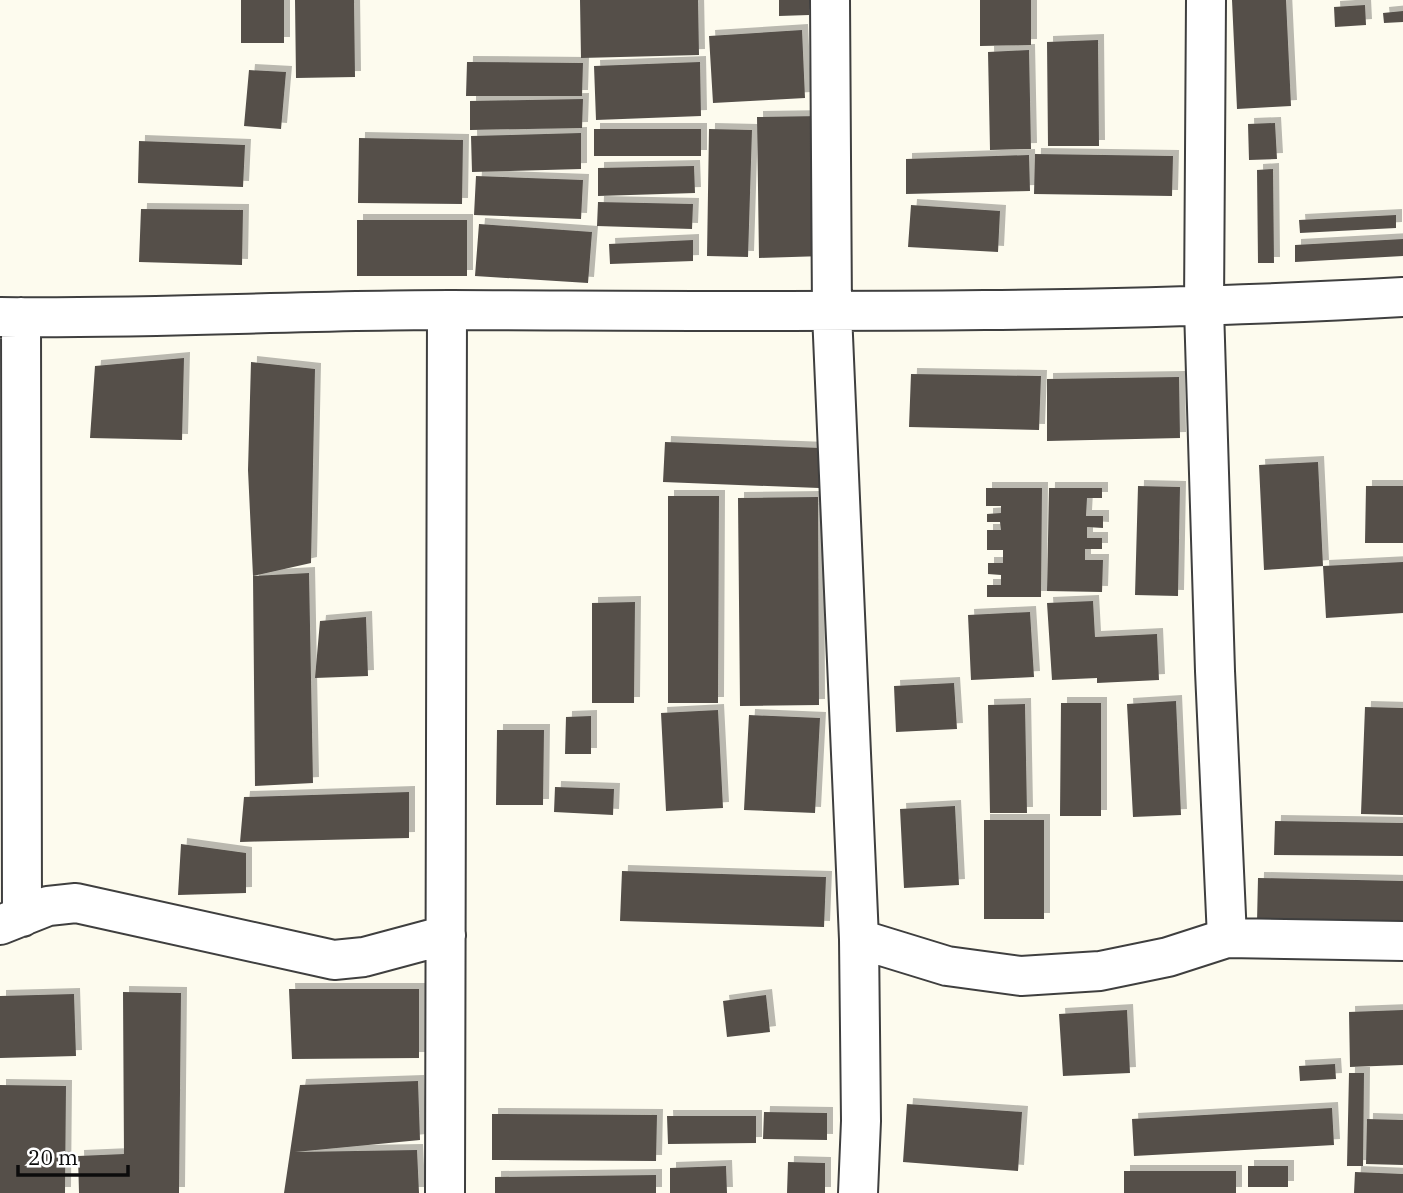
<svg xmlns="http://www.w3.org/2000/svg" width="1403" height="1193" font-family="'IBM Plex Serif',serif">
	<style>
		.building { fill: #544f4a; filter: url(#shadow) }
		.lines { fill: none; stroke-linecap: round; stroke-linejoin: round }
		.street-casing { stroke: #3f3f3f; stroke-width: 42 }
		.street { stroke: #fff; stroke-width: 38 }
	</style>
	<defs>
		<filter id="shadow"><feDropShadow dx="6" dy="-6" stdDeviation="0" flood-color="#0004"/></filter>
	</defs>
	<rect width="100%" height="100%" fill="#fdfbee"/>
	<path class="building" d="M241,0H284V43H241Z
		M295,0H354L355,77L296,78Z
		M580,0H698L699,55L581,58Z
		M779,0H809V15L779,16Z
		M980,0H1031V45L980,46Z
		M1232,0H1286L1291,106L1237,109Z
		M1365,5L1366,25L1335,27L1334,7Z
		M1403,11V22L1384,23L1383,13Z
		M802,30L805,98L713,103L709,36Z
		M1098,40L1099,146H1048L1047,42Z
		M1029,50L1031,149L990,150L988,52Z
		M467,62L583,63L582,96H466Z
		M700,62L701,116L596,120L594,66Z
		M249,70L286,72L281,129L244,126Z
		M583,99L582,128L470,130V101Z
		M821,116L824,256L759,258L757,117Z
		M1275,123L1277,159L1249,160L1248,124Z
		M594,129H701V156H594Z
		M709,129L752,130L748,257L707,256Z
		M581,133V169L472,172L471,136Z
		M359,138L463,140L462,204L358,203Z
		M139,141L245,145L243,187L138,183Z
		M1035,154L1173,156L1172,196L1034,194Z
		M1029,155L1030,191L906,194V159Z
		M694,166L695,193L598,196V168Z
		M1273,169L1274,263H1258L1257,170Z
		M476,176L583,180L581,219L474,215Z
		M598,202L693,204L692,229L597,226Z
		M911,205L1000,211L998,252L908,247Z
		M141,209L243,210L242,265L139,262Z
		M1396,215V228L1300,233L1299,220Z
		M357,220H467V276H357Z
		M479,224L592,232L588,283L475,276Z
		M1403,239V256L1295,262V245Z
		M693,240V261L610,264L609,244Z
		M184,358L182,440L90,438L95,366Z
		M251,362L315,369L311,563L253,576L309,573L313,783L255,786L253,576L248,470Z
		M911,374L1041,376L1039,430L909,427Z
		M1179,377L1180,438L1047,441V379Z
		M665,442L821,448L819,488L663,482Z
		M1318,462L1323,566L1264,570L1259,465Z
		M1138,486L1180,487L1178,596L1135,595Z
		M1366,486H1403V543H1365Z
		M986,488H1042L1041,597H987V585H1001V575L988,574V563H1003V550H987V530H1001L1000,522H987V514L1001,513V506H986Z
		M1049,488H1102V498H1087L1086,516H1103V528L1087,527V538H1102V549H1085V560H1103L1102,592L1047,591Z
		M668,496H719L718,703H668Z
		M818,497L819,705L740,706L738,498Z
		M1403,562V613L1326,618L1323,566Z
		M1093,601L1095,637L1157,634L1159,680L1097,683V678L1052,680L1047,603Z
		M635,602L634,703H592V603Z
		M1030,612L1034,677L971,680L968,615Z
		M366,617L368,676L315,678L320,621Z
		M954,683L957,729L896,732L894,686Z
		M1176,701L1181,815L1133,817L1127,704Z
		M1061,703H1101V816H1060Z
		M1025,704L1027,813H990L988,705Z
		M1365,707L1403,708V815L1361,814Z
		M718,710L723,808L666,811L661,713Z
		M749,715L820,718L815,813L744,810Z
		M591,716V754H565L566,717Z
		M497,730H544L543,805H496Z
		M555,787L614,789L613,815L554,812Z
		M409,792V838L240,842L244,797Z
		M955,806L959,885L904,888L900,809Z
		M984,820H1044V919H984Z
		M1275,821L1403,823V856L1274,855Z
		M181,844L246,853V893L178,895Z
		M622,871L826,877L824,927L620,921Z
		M1258,878L1403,881V926L1257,922Z
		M289,989H419V1058L292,1059Z
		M123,992L181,993L179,1193H79L78,1156L124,1154Z
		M74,994L76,1056L0,1058V996Z
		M766,995L770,1032L727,1037L723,1001Z
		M1127,1010L1130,1073L1063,1076L1059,1014Z
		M1403,1010V1065L1350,1067L1349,1012Z
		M1335,1064L1336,1079L1300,1081L1299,1066Z
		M1349,1073H1364L1363,1166H1347Z
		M418,1081L420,1140L295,1152L417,1150L419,1193H284L300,1085Z
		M0,1085L66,1086L65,1193H0Z
		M907,1104L1022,1112L1018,1171L903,1162Z
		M1332,1108L1334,1145L1134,1156L1132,1119Z
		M764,1112L827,1113V1140L763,1139Z
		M492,1114L657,1115L656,1161L492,1160Z
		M667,1116H756V1143L668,1144Z
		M1367,1119L1403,1120V1165L1366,1164Z
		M788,1162L825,1163V1193H787Z
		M726,1166L727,1193H670V1168Z
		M1248,1166H1288V1187H1248Z
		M1124,1171H1236V1193H1124Z
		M1355,1172L1403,1174V1193H1354Z
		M656,1175V1193H495V1177Z"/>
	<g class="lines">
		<defs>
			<path id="street" d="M830,0L832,313L859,939L861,1121L858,1193
				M1206,0L1204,308L1215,671L1227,938
				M0,317C150,319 301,310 451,310C769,311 1086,315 1403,297
				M21,317L22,917
				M0,925L48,906L76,903L334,960L364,957L446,935
				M859,939L947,966L1021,976L1100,971L1168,957L1227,938L1403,941
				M445,1193L447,310"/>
		</defs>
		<use href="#street" class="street-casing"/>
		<use href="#street" class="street"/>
	</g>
	<path d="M18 1165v10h110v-10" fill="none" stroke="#0c0c0c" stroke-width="3.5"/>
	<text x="28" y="1165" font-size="21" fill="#0c0c0c" stroke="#ffffff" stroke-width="5" paint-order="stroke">20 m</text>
</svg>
